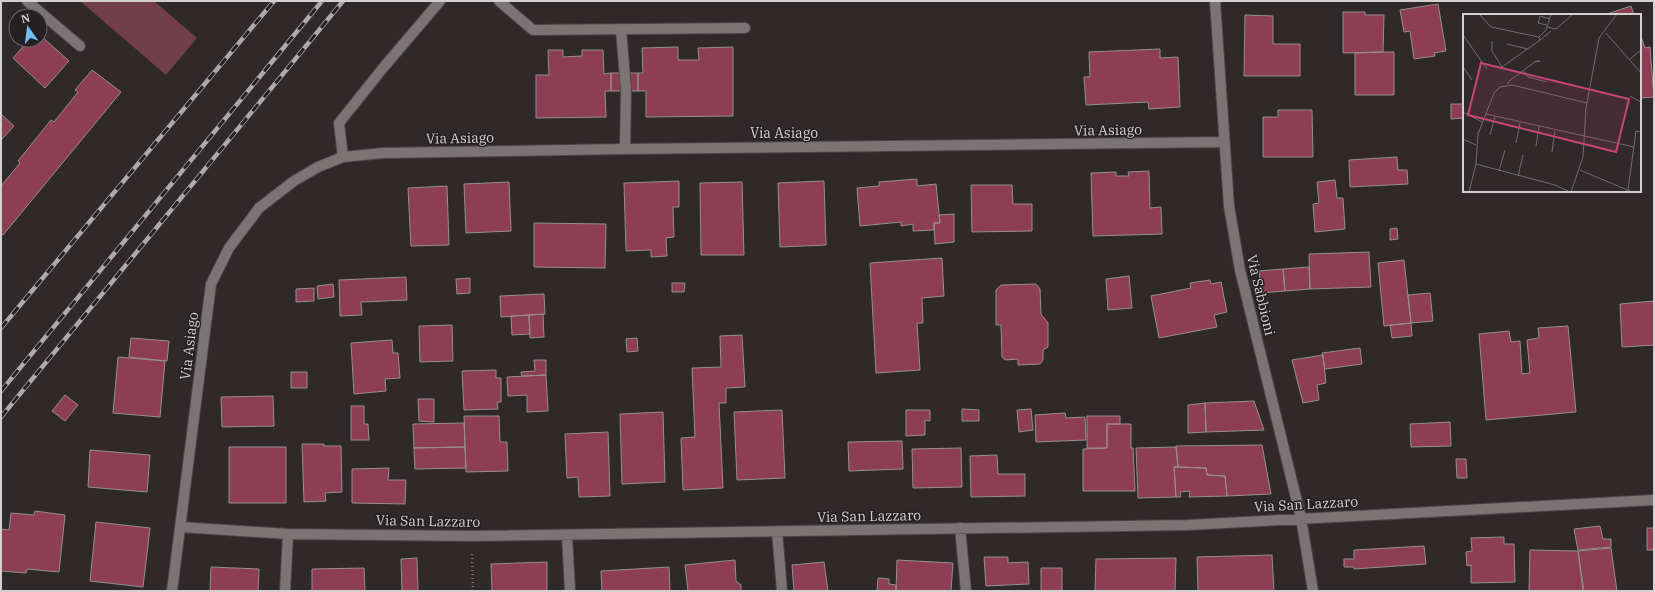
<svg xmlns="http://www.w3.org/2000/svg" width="1655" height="592" font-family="'IBM Plex Serif',serif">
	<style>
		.green { fill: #723e4b }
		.building { fill: #8d3d54; stroke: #968f90 }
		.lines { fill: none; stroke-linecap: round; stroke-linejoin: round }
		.lane-casing { stroke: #4c4748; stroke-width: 12 }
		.street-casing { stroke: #4c4748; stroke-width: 12 }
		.path { stroke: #7a7576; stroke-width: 2.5; stroke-dasharray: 1 3; stroke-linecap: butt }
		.lane { stroke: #7b7475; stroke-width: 10 }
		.street { stroke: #7b7475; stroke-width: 10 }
		.rail-casing { stroke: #aeaaab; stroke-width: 4.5 }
		.rail { stroke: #252021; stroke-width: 3; stroke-dasharray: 9; stroke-linecap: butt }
		.labels { text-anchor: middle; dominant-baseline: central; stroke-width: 3; stroke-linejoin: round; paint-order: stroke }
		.street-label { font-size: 14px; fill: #d4d0d1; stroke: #252021 }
		.inset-road { fill: none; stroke: #716c6d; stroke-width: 1 }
		.view { fill: #c64678; fill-opacity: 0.15; stroke: #c64678; stroke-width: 2 }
		.inset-edge { fill: none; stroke: #d4d0d1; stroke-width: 2 }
	</style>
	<rect width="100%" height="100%" fill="#2f292a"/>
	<path class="green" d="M80,1H154L197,38L166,75Z"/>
	<path class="building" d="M1438,4L1446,51L1434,53L1435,56L1414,59L1410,31L1404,32L1400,10Z
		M1631,6L1634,15H1604Z
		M1343,12H1365V15H1384L1383,52L1343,53Z
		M1245,15L1273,16V44H1300V76H1244Z
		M1640,34L1645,48L1650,47L1654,97L1640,98Z
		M40,35L69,61L45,88L13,58L29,40H40Z
		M678,47V60H699L698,48L733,47V116L646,117V91H638V73H643L642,48Z
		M1160,49V58L1178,57L1180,107L1149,109L1148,102L1086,105L1084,77H1090L1089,52Z
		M548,50H563V57L582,56V50H603L604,74L611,73V91H605L606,117L536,118V75H549Z
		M1383,52H1394V95H1355V53Z
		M92,70L121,92L3,235L1,234V186L20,163L18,161L51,120L54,122L78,92L75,90Z
		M611,73H638V91H611Z
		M1451,104H1464V118L1451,119Z
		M1278,110H1312L1313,157H1263V117H1278Z
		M1,114L14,126L1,140Z
		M1397,157L1398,170H1407L1408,184L1350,187L1349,160Z
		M1149,171L1150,208L1161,207L1162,234L1093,236L1091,173L1116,172V176H1129L1128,172Z
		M917,179V186L936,184L940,223H934V230L913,231V224L901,226V222L860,226L857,188L879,186V182Z
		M1335,180L1337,198H1343L1345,229L1315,232L1313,204L1319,203L1317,182Z
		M679,181V207H673L674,237L666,238L667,256L651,257V250L626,251L624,183Z
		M824,181L826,245L780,247L778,183Z
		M509,182L511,231L466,233L464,184Z
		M742,182L744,255H701L700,183Z
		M971,185H1012L1013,204H1032V231L972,232Z
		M447,186L449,245L411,246L408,188Z
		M954,214V242L935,244L934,223H940L939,215Z
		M534,223L606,224L605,268L534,267Z
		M1397,228L1398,239L1390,240V229Z
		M1369,252L1371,287L1310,289L1309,254Z
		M942,258L944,296L922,298L923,323H917L920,370L876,373L870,263Z
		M1404,260L1411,323L1384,326L1378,263Z
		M1309,267L1310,289L1285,291L1283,269Z
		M1283,269L1285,291L1261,293L1259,271Z
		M1129,276L1132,308L1108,310L1106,279Z
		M406,277L407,300L361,302L362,315L340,316L339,280Z
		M470,278V293L457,294L456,279Z
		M1210,280L1211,284L1221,282L1227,312L1214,315L1217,327L1159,338L1151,296L1191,288L1190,283Z
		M672,283H685L684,292H672Z
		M333,284L334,297L318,299L317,286Z
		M1036,284L1040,289L1041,314L1048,323V347L1043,350V360L1040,364L1018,365V359L1005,360L1002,357L1001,325H996V290L1001,285Z
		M314,288V301L296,302V289Z
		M1430,293L1433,321L1411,323L1408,295Z
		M544,294L545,314L501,317L500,296Z
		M1654,301V345L1622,347L1620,304Z
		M543,314L544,337L530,338L529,315Z
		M529,315L530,334L512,335L511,316Z
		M1411,323L1412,336L1392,338L1390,325Z
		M452,325L453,361L420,362L419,326Z
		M1568,326L1576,412L1486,420L1479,334L1509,331L1511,342L1520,341L1522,374L1530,373L1527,340L1539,338L1538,328Z
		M742,335L745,387L726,388V403H719L723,488L683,490L681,438L695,437L692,368L721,367L720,336Z
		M131,338L169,341L167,361L129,357Z
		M637,338L638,351L627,352L626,339Z
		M392,340L393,353H398L400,378L385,379L386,391L354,394L351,343Z
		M1360,348L1362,364L1325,369L1322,353Z
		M1323,355L1326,383L1317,385L1319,400L1303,403L1292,360Z
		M118,357L165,361L160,417L113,413Z
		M534,360H546V375L522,376L521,372L535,371Z
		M496,370V378H501V402H497L498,409L464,410L462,371Z
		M291,372H307V388H291Z
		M546,375L548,411L527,412V395L508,396L507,377Z
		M65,395L78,405L65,421L52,411Z
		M273,396L274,426L222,427L221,397Z
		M418,399H434V422L419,421Z
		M1254,401L1264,430L1206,432L1205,403Z
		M1205,403L1206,432L1188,433V405Z
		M351,406H364V424H368L369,440H351Z
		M962,409L979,410V421H962Z
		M1031,409L1033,430L1019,432L1017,410Z
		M782,410L785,478L737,480L734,412Z
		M906,410H930V421L925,420V435L906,436Z
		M663,412L665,482L622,484L620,414Z
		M1065,413L1066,418L1085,417L1086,440L1036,442L1035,415Z
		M464,416H499L500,442H507L508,471L466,472Z
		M1087,416H1120V424H1107V448H1087Z
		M1450,422L1451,446L1411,447L1410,424Z
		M464,423L465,447L414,448L413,424Z
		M1107,424H1131V448H1133L1135,491H1083V449L1107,448Z
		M608,432L610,496L579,497L578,477L567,478L565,434Z
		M902,441L903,469L849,471L848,442Z
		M302,444H324V446H341L342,492L325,493L326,501L304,502Z
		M1262,445L1271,494L1227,496L1225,476L1207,475L1206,468L1178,467L1176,446Z
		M229,447H286V503H229Z
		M465,447L466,468L415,469L414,448Z
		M1176,447L1178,467H1174L1176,497L1138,498L1136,448Z
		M961,448L962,487L913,488L912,449Z
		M90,450L150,455L147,492L88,487Z
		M997,455L998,474H1025V496L971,497L970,456Z
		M1456,459H1466L1467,478H1457Z
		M1174,467L1206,468L1207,475L1225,476L1227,496L1189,497L1190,491L1180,492L1181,497H1176Z
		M389,468L388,480H406L405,504L352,503V469Z
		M35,511L65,515L59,572L27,569L26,573L1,571V529L9,530L11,513L34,515Z
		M96,522L150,528L143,587L90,581Z
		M1600,526L1603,539H1611V547L1578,550L1574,529Z
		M1647,528H1654V550H1647Z
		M1504,537V544H1514L1515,582L1471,583V565L1467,566L1466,552L1472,551L1471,538Z
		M1424,546L1426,564L1354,569V567H1344V559H1354V550Z
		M1611,548L1617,591H1584L1578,551Z
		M1530,550L1578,551L1583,591H1529Z
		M1272,555L1274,591H1198L1197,557Z
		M984,557H1008V563L1028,562L1029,584L986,586Z
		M417,558L418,591H402L401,559Z
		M1176,558L1175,591H1095L1096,559Z
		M735,560L736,581L741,585V591H688L685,565Z
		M897,560L953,563L951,591H896Z
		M547,562V591H492L491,564Z
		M824,562L828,591H794L792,565Z
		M211,567L259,569L258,591H210Z
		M669,567L670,591H602L601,571Z
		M364,568L365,591H312V569Z
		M1041,568H1062V591H1041Z
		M878,578L889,579V584L896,585V591H877Z"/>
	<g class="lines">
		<defs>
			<path id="lane" d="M621,29L626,91L625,149"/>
			<path id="street" d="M27,1L80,46
				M499,1L533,30L745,28
				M1215,1L1229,206L1240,270L1301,518L1313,591
				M343,157L339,123L383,68L440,1
				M180,527L288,534L472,536L1188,525L1654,500
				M960,528L966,591
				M777,531L782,591
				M567,535L570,591
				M172,591L211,284L229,248L259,208L294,181L318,167L343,157L383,153L625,149L1225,142
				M285,591L288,534"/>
		</defs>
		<use href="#lane" class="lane-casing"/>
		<use href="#street" class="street-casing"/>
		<path class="path" d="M472,554L473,591"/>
		<use href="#lane" class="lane"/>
		<use href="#street" class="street"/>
		<defs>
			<path id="rail" d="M1,328L274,1
				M1,391L322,1
				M1,417L343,1"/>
		</defs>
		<use href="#rail" class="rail-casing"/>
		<use href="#rail" class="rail"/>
	</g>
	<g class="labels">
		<g class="street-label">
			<text transform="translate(1108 130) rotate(-1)">Via Asiago</text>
			<text x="784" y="133">Via Asiago</text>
			<text transform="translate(460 138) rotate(-1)">Via Asiago</text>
			<text transform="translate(1261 295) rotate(77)">Via Sabbioni</text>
			<text transform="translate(189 346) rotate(-83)">Via Asiago</text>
			<text transform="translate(1306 504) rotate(-3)">Via San Lazzaro</text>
			<text transform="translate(869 516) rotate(-1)">Via San Lazzaro</text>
			<text transform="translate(428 521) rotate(1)">Via San Lazzaro</text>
		</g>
	</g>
	<g transform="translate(1463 14)">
		<rect width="178" height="178" fill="#2f292a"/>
		<path class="inset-road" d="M16,0L28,13L76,23L83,16L88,0M84,11L75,9L77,2L87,5M84,13L93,15L110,0M143,19L178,59M0,21L24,55M77,26L88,17M29,27V37L39,53L77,26L76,23M44,30L65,35M166,46L178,36M0,53L9,66M60,56L65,63L84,68M45,70L46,67L73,47H77L72,48M167,82L178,88M0,98L19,108M23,100L171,133M27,121L32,103M0,125L13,131M53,129L57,109M73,132L76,113M89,138L92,117M13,150L92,171L107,178M117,156L169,178M36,157L42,136M55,162L60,141M165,176L173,117L178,118M6,178L13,150L15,120L31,79L37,73L49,71L124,89M108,178L120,143L123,94L136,24L154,0"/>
		<path class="view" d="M18,49L166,85L153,138L5,101Z"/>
		<rect width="178" height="178" class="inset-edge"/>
	</g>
	<rect width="1655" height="592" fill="none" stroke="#d4d0d1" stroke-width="4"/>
	<g transform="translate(28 28) rotate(346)"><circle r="19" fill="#252021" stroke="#6b6667"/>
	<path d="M0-3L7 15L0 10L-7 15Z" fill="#72c1f5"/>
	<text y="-6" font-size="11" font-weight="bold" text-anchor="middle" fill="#d4d0d1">N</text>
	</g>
</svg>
